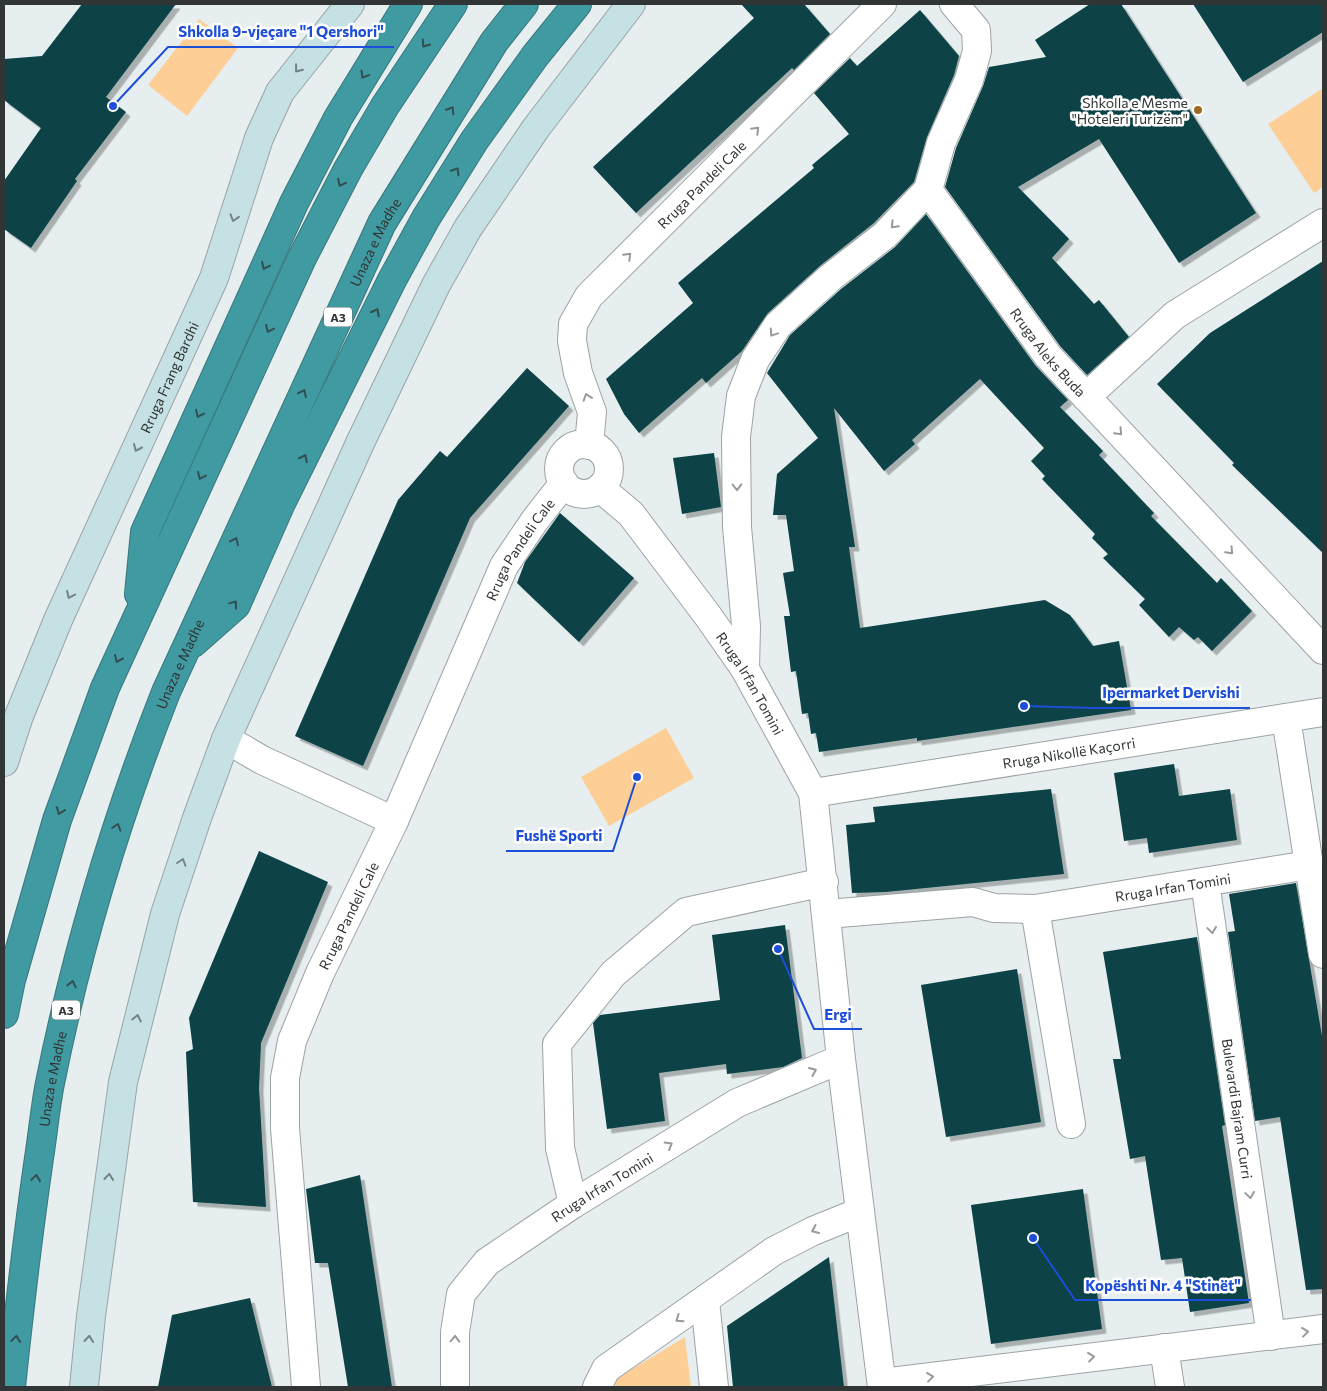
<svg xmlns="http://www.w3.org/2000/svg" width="1327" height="1391" font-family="Commissioner,sans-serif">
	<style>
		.green { fill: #fdcf96 }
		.building { fill: #094246; filter: url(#shadow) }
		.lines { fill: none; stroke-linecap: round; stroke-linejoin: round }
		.street-casing { stroke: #9ca3a4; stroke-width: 30 }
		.secondary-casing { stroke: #9ca3a4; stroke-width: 30 }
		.highway-casing { stroke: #3a777b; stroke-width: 30 }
		.street { stroke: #fff; stroke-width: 28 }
		.secondary { stroke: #c5e1e3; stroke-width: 28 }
		.highway { stroke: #3f9aa1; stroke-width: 28 }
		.oneway { stroke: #344e50 }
		.oneway2 { stroke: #748283 }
		.oneway3 { stroke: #989a9a }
		.poi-dot { fill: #9e6b21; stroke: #fff; stroke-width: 2 }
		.labels { text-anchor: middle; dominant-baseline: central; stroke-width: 5; stroke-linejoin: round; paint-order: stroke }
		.shield { fill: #fff; stroke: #6f7272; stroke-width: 1 }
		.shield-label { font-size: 12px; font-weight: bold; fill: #313535 }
		.poi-label { font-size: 14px; fill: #313535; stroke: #fff; text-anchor: end }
		.street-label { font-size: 14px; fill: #313535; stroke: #fff }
		.leader { fill: none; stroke: #1d4ed8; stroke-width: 2 }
		.callout-dot { fill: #1d4ed8; stroke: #fff; stroke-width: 2 }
		.callout-label { font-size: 15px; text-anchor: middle; font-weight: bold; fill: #1d4ed8; stroke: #fff; stroke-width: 5; stroke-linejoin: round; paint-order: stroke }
	</style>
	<defs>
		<filter id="shadow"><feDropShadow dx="4.5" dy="4.5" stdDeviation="0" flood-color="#0004"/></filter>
	</defs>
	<rect width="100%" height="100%" fill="#e6eeef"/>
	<path class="green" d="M199,19L238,48L187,116L148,85Z
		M1323,88V187L1314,193L1268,124Z
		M666,728L694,778L609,826L581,777Z
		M685,1337L691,1387H616L614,1380Z"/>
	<path class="building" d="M82,4H176L106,97L126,112L75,179L77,181L31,248L4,229V181L41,128L4,100V59L42,56Z
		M741,4H804L830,34L794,70L792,68L636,213L593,167L754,18Z
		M1090,4H1121L1256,213L1179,263L1099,139L1018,187L1069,239L1052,258L1094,304L1099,300L1129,337L1087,375L1060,346L945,187L956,148L983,86L989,67L1046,57L1035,40Z
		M1193,4H1323V32L1243,82Z
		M920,10L959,56L954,75L927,137L914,182L874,223L821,265L768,313L742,351L706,383L702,378L639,433L624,414L606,379L693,303L678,283L814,168L812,165L849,134L814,93L850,58L857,66Z
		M926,214L1035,365L1068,400L1060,407L1103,451L1099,455L1154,513L1151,516L1217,583L1221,578L1252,611L1212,651L1198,637L1194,640L1179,627L1169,637L1139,605L1145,599L1103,558L1108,554L1092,538L1095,534L1042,479L1045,476L1031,461L1044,448L980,379L912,440L915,444L884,471L834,408L855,547H849L860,628L1045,600L1070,615L1093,646L1119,641L1131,710L917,741V738L819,752L816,733L811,734L808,713L802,714L796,671L791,672L784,616H790L783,573L794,571L786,515H773L777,474L818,438L767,373L790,335L841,289L895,247Z
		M1323,261V553L1232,465L1234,463L1157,384L1210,333Z
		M527,368L569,406L470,518L363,766L295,736L398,500L440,451L447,457Z
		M714,453L721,507L682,514L673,458Z
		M560,513L634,578L579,642L517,583L525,562Z
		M1174,764L1179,796L1230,789L1237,840L1149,853L1147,838L1124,841L1114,773Z
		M1051,789L1064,874L886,892L852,893L846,825L875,822L873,807Z
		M259,851L328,882L261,1043L259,1088L266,1207L193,1202L186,1052L193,1049L189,1018Z
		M1296,883L1323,1042V1289L1306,1290L1280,1117L1255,1121L1228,932L1235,931L1229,894Z
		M785,925L802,1058L783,1067L727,1074L726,1064L659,1073L665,1121L607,1129L593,1023L600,1015L720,1000L712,935Z
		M1197,937L1225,1125L1222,1126L1249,1303L1190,1312L1182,1258L1161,1260L1145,1156L1130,1159L1113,1059H1121L1103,952Z
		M1017,969L1041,1122L946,1137L921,985Z
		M360,1175L371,1249L392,1387H348L328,1263H315L306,1189Z
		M1083,1189L1102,1329L991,1344L971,1205Z
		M829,1257L844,1387H733L727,1326Z
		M250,1298L272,1387H158L172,1315Z"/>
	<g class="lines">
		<defs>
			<g id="street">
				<path id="s1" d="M928,190L1048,356L1323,650"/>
				<path d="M1086,397L1175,315L1323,223"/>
				<circle cx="584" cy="469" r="25"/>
				<path id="s2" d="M589,445L592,412L578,373L572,341L573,324L589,296L882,4"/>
				<path id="s3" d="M600,488L631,514L708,616L745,669L813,793L841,1059L882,1387"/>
				<path d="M745,669L746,626L737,527L736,437L741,396L755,360L778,325L831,277L885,235L928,190L941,143L969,80L977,51L976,30L954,4"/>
				<path d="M1286,718L1323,954"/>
				<path d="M226,739L262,760L394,821"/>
				<path id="s4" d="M813,793L1323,712"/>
				<path id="s5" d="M1205,882L1271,1336"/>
				<path d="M1035,909L1071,1124"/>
				<path id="s6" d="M827,914L973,902L994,908L1035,909L1309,865"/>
				<path d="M573,1204L560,1148L557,1044L613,974L686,912L824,882"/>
				<path d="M705,1301L714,1387"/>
				<path d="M1164,1348L1170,1387"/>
				<path d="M882,1383L1323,1329"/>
				<path id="s7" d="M306,1387L285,1128V1078L292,1041L320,973L394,821L504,566L535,520L564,483"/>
				<path id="s8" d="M455,1387V1332L461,1294L487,1262L573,1204L737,1103L841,1059"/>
				<path d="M597,1387L606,1369L774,1251L813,1231L860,1212"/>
			</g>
			<g id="secondary">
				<path id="s9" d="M4,762L19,716L58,620L214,278L259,138L280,92L350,4"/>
				<path d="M84,1387L91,1316L123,1082L165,914L197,818L226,739L361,441L436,285L468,228L536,128L631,4"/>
			</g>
			<g id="highway">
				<path d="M139,594L145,532L257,285L294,203L338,118L408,4"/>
				<path d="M193,643L236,605L281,503L392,280L426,218L474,141L535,56L577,4"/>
				<path d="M4,1014L11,980L57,820L105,688L302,258L348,169L385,106L453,4"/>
				<path id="s10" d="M11,1387C19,1311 28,1234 39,1158C43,1133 45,1108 50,1083C77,949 116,819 166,692L382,223L494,42L524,4"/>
			</g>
		</defs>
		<use href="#street" class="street-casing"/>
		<use href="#secondary" class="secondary-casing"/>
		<use href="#highway" class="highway-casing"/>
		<use href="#street" class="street"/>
		<use href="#secondary" class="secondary"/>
		<use href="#highway" class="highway"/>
	</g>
	<defs><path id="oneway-chevron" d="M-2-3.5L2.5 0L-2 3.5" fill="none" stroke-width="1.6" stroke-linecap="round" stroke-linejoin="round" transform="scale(1.25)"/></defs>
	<g class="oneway">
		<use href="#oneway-chevron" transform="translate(425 44) rotate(125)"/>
		<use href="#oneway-chevron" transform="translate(364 75) rotate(121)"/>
		<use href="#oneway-chevron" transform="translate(451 110) rotate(-58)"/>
		<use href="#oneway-chevron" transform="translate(456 171) rotate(-58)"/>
		<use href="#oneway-chevron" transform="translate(341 183) rotate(117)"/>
		<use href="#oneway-chevron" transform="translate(265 266) rotate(115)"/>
		<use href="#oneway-chevron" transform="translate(376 312) rotate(-63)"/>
		<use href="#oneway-chevron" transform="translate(269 329) rotate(115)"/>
		<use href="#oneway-chevron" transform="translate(303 393) rotate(-65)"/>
		<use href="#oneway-chevron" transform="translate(199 414) rotate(115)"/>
		<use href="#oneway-chevron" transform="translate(304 458) rotate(-63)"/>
		<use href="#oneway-chevron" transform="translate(201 476) rotate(115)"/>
		<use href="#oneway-chevron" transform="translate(235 541) rotate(-65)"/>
		<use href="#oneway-chevron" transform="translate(234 604) rotate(-53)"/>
		<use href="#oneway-chevron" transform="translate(118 659) rotate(114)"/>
		<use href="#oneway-chevron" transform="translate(60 811) rotate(110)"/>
		<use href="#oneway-chevron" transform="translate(117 827) rotate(-72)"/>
		<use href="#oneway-chevron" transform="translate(72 984) rotate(-77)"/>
		<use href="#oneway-chevron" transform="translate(36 1178) rotate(-82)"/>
		<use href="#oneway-chevron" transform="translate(16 1339) rotate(-84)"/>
	</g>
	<g class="oneway2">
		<use href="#oneway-chevron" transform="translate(298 69) rotate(128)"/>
		<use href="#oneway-chevron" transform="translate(234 218) rotate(107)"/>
		<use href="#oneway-chevron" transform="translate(137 448) rotate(114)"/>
		<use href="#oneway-chevron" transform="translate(70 595) rotate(115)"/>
		<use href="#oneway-chevron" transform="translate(182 862) rotate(-72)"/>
		<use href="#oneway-chevron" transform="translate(137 1018) rotate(-77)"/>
		<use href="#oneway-chevron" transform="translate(109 1177) rotate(-83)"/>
		<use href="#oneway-chevron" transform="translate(89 1339) rotate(-84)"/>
	</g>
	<g class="oneway3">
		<use href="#oneway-chevron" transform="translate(756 130) rotate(-45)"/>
		<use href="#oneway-chevron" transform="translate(894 225) rotate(134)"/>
		<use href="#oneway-chevron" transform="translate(628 256) rotate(-45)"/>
		<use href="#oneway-chevron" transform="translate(773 333) rotate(124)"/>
		<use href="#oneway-chevron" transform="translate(587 397) rotate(-109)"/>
		<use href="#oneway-chevron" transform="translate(1119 432) rotate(47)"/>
		<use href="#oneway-chevron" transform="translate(737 487) rotate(89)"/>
		<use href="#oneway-chevron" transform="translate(1230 551) rotate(47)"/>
		<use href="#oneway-chevron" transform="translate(1212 930) rotate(82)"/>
		<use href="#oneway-chevron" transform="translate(813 1071) rotate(-23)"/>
		<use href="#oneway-chevron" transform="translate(669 1145) rotate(-31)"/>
		<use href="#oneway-chevron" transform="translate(1250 1195) rotate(82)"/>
		<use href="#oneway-chevron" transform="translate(815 1230) rotate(156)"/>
		<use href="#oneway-chevron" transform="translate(679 1319) rotate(145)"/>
		<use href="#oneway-chevron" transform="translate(1305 1332) rotate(-7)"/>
		<use href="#oneway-chevron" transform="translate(455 1339) rotate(-88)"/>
		<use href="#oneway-chevron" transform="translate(1091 1357) rotate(-7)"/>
		<use href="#oneway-chevron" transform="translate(930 1377) rotate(-7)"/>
	</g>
	<circle class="poi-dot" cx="1198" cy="110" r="5"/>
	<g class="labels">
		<g class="shield">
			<rect x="324" y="307.5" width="28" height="19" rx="4"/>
			<rect x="52" y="1000.5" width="28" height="19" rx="4"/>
		</g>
		<g class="shield-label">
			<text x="338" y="317">A3</text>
			<text x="66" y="1010">A3</text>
		</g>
		<g class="poi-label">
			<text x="1188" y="102">Shkolla e Mesme<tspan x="1188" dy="16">"Hoteleri Turizëm"</tspan></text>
		</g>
		<g class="street-label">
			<text stroke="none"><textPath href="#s2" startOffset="315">Rruga Pandeli Cale</textPath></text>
			<text stroke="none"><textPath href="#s10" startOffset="1211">Unaza e Madhe</textPath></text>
			<text stroke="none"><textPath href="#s1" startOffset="202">Rruga Aleks Buda</textPath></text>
			<text stroke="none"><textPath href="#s9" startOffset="419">Rruga Frang Bardhi</textPath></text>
			<text stroke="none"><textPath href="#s7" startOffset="890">Rruga Pandeli Cale</textPath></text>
			<text stroke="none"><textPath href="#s10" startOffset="746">Unaza e Madhe</textPath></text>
			<text stroke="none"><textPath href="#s3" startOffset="248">Rruga Irfan Tomini</textPath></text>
			<text stroke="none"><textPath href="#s4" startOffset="259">Rruga Nikollë Kaçorri</textPath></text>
			<text stroke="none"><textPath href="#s6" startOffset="349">Rruga Irfan Tomini</textPath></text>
			<text stroke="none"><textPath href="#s7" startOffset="485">Rruga Pandeli Cale</textPath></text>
			<text stroke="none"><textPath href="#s10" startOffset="311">Unaza e Madhe</textPath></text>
			<text stroke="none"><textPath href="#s5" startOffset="229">Bulevardi Bajram Curri</textPath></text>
			<text stroke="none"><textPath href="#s8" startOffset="272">Rruga Irfan Tomini</textPath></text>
		</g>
	</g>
	<path class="leader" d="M113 106L168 47H394M1024 706L1092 708H1250M637 777L613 851H506M778 949L814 1029H862M1033 1238L1075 1300H1251"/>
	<g class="callout-dot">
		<circle cx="113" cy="106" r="5"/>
		<circle cx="1024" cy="706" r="5"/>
		<circle cx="637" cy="777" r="5"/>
		<circle cx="778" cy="949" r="5"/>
		<circle cx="1033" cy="1238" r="5"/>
	</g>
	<g class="callout-label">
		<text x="281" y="37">Shkolla 9-vjeçare "1 Qershori"</text>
		<text x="1171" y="698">Ipermarket Dervishi</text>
		<text x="559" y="841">Fushë Sporti</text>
		<text x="838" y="1020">Ergi</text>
		<text x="1163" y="1291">Kopështi Nr. 4 "Stinët"</text>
	</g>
	<rect width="1327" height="1391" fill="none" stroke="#313535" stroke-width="10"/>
</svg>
